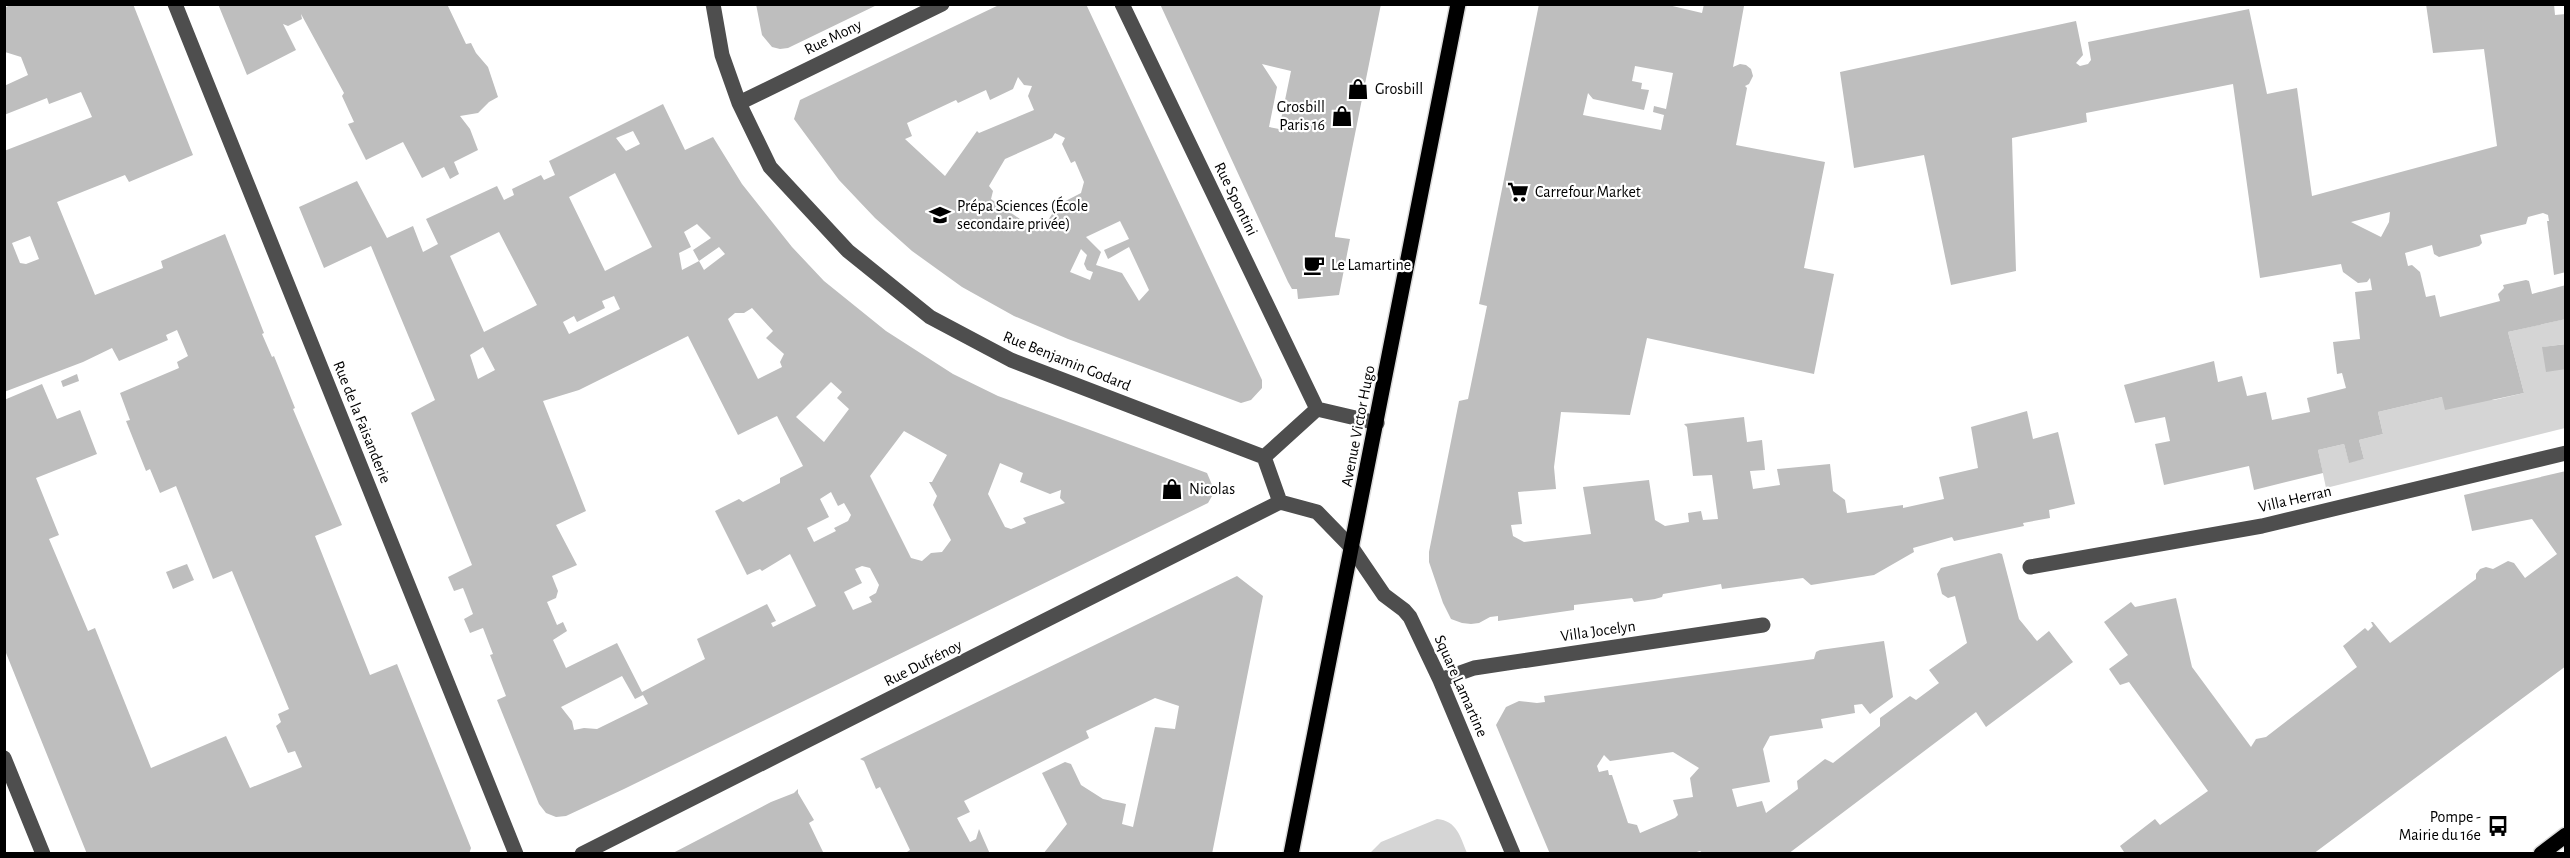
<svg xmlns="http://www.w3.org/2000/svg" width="2570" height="858" font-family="'Alegreya Sans',sans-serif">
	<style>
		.green { fill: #d5d5d5 }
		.building { fill: #bebebe; fill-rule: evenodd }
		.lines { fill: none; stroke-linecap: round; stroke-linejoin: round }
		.major-casing { stroke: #dbdbdb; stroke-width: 18 }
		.minor { stroke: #4e4e4e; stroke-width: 15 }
		.major { stroke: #000; stroke-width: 15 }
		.labels { text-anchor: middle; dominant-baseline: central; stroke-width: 4.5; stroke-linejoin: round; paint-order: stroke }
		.street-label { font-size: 16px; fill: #000; stroke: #fff }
		.poi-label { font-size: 16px; fill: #000; stroke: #fff; text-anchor: start }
	</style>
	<rect width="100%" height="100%" fill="#fff"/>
	<path class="green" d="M2565,319V344L2543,347L2565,369V428L2326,488L2318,450L2344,444L2349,462L2364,459L2359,440L2383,434L2378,412L2442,397L2494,400L2524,393L2508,332Z
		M1437,819C1457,821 1460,836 1467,853H1370L1381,842Z"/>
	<path class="building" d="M11,4H133L193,155L129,182L125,175L57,202L95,295L163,268L161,261L225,234L264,333L262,334L272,357L274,356L295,408L293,409L342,525L315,536L370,675L397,664L471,848L469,854H87L4,648V400L42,384L57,419L80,410L97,454L36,478L59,535L49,539L88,631L95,628L151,768L226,736L250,788L302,767L295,751L288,753L276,726L281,722L278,714L289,709L232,571L213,579L176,486L160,493L150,469L146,471L126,421L130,420L120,393L179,368L177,362L188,356L177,330L166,335L168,340L119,361L112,348L83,362L4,392V151L92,117L81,92L49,104L47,98L4,115V86L28,75L21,57L5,52V8ZM30,236L39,259L26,264L20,263L12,243Z
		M218,4H447L466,44L471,43L476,53L488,67L498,97L489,102L478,113L460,116L470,129L478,150L454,162L459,174L450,179L444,167L422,178L403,142L366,160L348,124L354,122L342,96L344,93L301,14L302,19L288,26L283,24L296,50L247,75Z
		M756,4H879L788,48L780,49L772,47L762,35Z
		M1001,4H1086L1262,380V388L1251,400L1241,403L1068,339L1014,316L962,287L912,251L875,218L839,180L794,119L800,100ZM1018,77L1024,85L1032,86L1028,96L1034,110L979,133L977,131L945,176L905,139L912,136L907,123L956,100L958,103L986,90L990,100L1013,89ZM1055,133L1065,138L1062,144L1071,163L1075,161L1084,182L1081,193L1054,207L1056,208L1045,225L1037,221L1030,226L991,199L993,191L989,186L1005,159L1052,138ZM1120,221L1129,239L1104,250L1108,259L1129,247L1149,290L1139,301L1122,273L1096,265L1101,252L1086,237ZM1081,249L1087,255L1084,264L1087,270L1093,272L1090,280L1070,272Z
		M1160,4H1381L1335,234V237L1350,239L1339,295L1298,299L1297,289H1292L1288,282ZM1262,64L1291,71L1279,129L1269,127L1277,87Z
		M1539,4H1664L1702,13L1704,4L1744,6L1733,67L1740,64L1746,65L1751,69L1753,76L1749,84L1745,86L1747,88L1736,145L1825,162L1804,268L1834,274L1814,374L1647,338L1630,415L1561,412L1554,467L1556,489L1518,492L1522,524L1511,525L1513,536L1524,542L1591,534L1583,487L1649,480L1655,520L1665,526L1689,522L1688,513L1701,511L1703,520L1718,519L1712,475L1693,476L1687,427L1684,424L1744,417L1747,442L1762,440L1765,470L1750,471L1753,489L1780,485L1777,469L1830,464L1833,491L1845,500L1847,513L1903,505V508L1944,499L1939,477L1978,468L1971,427L2027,411L2033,439L2058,432L2075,504L2049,510L2050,518L2023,523L2024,526L1954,541L1952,537L1913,548L1914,552L1874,575L1811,585L1803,578L1722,589L1721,584L1663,594L1662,597L1655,599L1634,602L1632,598L1574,605V610L1498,621V616L1490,617L1479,623L1471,624L1462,623L1451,619L1443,603L1429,562V552L1459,401L1468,399L1487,306L1479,304ZM1635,66L1673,73L1666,109L1654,106L1653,112L1664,115L1661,130L1583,115L1588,93L1593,99L1644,110L1649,90L1641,89L1642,83L1632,81Z
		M2426,4H2554L2555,15L2566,14V272L2554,275L2547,221H2549L2548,215L2543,213L2528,217L2526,224L2480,235L2482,243L2479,246L2439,257L2434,254L2432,245L2405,253L2408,266L2412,265L2420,272L2426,297L2435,295L2440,317L2500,301L2498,294L2504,288L2503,285L2526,280L2529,281L2532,294L2566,285V319L2508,332L2524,393L2445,410L2442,397L2378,412L2383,434L2359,440L2364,459L2349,463L2344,444L2318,450L2323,473L2254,490L2249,466L2164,485L2155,444L2170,441L2165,417L2135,423L2124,385L2214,361L2218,382L2242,376L2247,396L2266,392L2272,420L2310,412L2307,398L2346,388L2342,373L2337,374L2333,342L2360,339L2355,292L2372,290L2370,278L2367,282L2358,283L2343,272L2341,264L2260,278L2233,84L2086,113L2087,122L2012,138L2016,271L1951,285L1924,155L1854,168L1840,72L2076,21L2083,55L2076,63L2080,66L2088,64L2091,60L2088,42L2249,9L2267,94L2297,88L2312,196L2497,146L2484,49L2433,53ZM2390,212L2389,222L2381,237L2351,222Z
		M663,104L685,150L713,137L742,184L792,247L824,281L886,331L953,374L998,396L1207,473L1213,487L1212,496L1208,503L624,789L566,816L556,817L546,813L539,804L497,700L506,696L490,655L493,654L483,628L470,633L464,619L473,614L467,598L463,588L454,591L448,577L472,565L411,413L435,400L371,246L324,268L299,207L357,181L387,238L413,226L423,252L438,244L426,219L497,186L504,200L514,195L512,189L541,175L544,180L555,175L549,161ZM633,131L640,144L626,151L616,138ZM615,173L652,247L605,271L569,197ZM697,224L711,238L693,250L699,261L719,247L725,254L704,270L699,261L682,270L679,253L691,247L684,232ZM499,232L537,305L484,332L450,256ZM614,296L620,309L569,334L563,322L574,316L577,322L605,308L602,301ZM752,308L773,331L766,338L784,354L780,362L782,367L758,379L728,319L735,313H744ZM688,336L738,435L777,416L803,466L780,478V483L743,502L739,499L715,511L747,575L760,569L762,571L790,554L816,606L773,627L771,623L776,621L767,604L697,639L705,659L642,692L617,643L566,668L553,640L567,631L563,622L557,625L547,602L556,598L558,591L552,576L577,565L556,525L586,511L543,401L579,390ZM483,347L495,370L478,379L470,355ZM831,382L842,392L837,398L849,409L824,442L796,417ZM904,431L947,455L932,482H929L937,496L933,505L951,540L942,552L931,553L922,561L911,558L870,476ZM1000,463L1023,473L1020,482L1050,494L1061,490L1060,498L1065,503L1023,518L1026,523L1011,529L1005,527L988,494ZM831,492L838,506L844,503L851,515L848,521L834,528L836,531L814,542L807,528L829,517L820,499ZM862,566L870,568L879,585L876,593L869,597L872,602L853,610L844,592L862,583L855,569ZM622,676L635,699L643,695L648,704L597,729L584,728L574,730L572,721L561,707Z
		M2566,344V369L2546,372L2542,347Z
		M77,374L79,381L63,387L61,381Z
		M2566,471V666L2313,854H2122L2124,852L2120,846L2155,819L2160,825L2208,791L2129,682L2120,685L2109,669L2128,655L2104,622L2131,602L2135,607L2176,598L2192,667L2251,747L2256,739L2266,737L2357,667L2343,646L2365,628L2368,631L2373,626L2371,622H2373L2390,643L2476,579V574L2480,569L2486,567L2493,569L2508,561L2514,563L2525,578L2557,554L2532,519L2472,531L2464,495Z
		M1999,553L2002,554L2019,619L2037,641L2049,631L2073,662L1986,727L1976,712L1788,854H1704L1700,851L1690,854H1550L1496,725L1506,707L1519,701L1537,703L1545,702L1544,696L1814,659L1816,652L1820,650L1884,641L1893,697L1870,714L1862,704L1854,705L1855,713L1821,719L1823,728L1770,736L1763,749L1770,782L1732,789L1737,807L1762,801L1766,813L1798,789L1797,781L1825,759L1833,763L1880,726V718L1910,696L1916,700L1939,683L1929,670L1967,643L1955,596L1948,598L1942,594L1937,574L1941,568ZM1673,752L1699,768L1690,778L1693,797L1673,800L1678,815L1675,818L1640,833L1637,825L1628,823L1612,775H1609L1608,770L1599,772L1597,766L1604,755L1610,761Z
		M187,564L194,580L173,589L166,572Z
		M1237,576L1263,596L1212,854H1043L1067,824L1042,773L1065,762L1071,764L1081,785L1103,799L1126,804L1122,824L1133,827L1155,727L1175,729L1179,706L1155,698L1086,731L1089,738L964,801L970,812L957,818L970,842L976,839L979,829L990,854H904L910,850L880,787L876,789L864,761L860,759Z
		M798,789V793L814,820L809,823L824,854H671L771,802L794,793Z"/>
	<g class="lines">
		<defs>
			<path id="major" d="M1291,854L1458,4
				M2541,854L2566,835"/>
		</defs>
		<use href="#major" class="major-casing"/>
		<path class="minor" d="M175,4L516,854
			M713,4L722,55L739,103L770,167L848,251L930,317L1011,360L1264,457
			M1122,4L1317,409
			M739,103L942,4
			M1377,423L1317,409L1264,457L1280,502L1317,512L1352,548L1384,595L1404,610L1410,617L1440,680L1513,854
			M2030,567L2262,526L2566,453
			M1440,680L1474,668L1763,625
			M4,758L43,854
			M582,854L1280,502"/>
		<use href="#major" class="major"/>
	</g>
	<defs>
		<symbol id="shop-bare" viewBox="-9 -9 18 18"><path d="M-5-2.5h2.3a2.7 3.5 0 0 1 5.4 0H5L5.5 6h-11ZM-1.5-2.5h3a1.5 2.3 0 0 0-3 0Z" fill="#000" stroke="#fff" stroke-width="2.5" paint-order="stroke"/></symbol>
		<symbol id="supermarket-bare" viewBox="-9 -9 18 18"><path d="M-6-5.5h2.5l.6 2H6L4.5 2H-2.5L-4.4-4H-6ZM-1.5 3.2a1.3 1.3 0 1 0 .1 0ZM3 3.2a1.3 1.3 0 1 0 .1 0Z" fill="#000" stroke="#fff" stroke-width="2.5" paint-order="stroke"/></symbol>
		<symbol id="school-bare" viewBox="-9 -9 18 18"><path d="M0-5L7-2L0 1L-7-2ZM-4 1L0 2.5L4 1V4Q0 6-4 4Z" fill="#000" stroke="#fff" stroke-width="2.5" paint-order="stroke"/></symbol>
		<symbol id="cafe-bare" viewBox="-9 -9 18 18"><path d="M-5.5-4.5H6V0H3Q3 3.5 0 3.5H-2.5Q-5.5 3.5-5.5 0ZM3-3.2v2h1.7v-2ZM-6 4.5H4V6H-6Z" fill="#000" stroke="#fff" stroke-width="2.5" paint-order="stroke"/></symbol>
		<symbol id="bus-bare" viewBox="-9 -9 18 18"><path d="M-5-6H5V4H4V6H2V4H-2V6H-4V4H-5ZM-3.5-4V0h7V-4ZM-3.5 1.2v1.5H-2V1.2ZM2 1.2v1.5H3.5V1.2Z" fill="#000" stroke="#fff" stroke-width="2.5" paint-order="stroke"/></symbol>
	</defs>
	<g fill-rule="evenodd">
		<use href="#shop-bare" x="1343" y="74" width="30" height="30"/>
		<use href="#shop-bare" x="1327" y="101" width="30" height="30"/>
		<use href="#supermarket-bare" x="1503" y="177" width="30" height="30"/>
		<use href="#school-bare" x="925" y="200" width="30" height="30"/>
		<use href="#cafe-bare" x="1299" y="250" width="30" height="30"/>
		<use href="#shop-bare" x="1157" y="474" width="30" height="30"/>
		<use href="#bus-bare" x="2483" y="811" width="30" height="30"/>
	</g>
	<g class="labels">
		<g class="street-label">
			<text transform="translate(833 37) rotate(-26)">Rue Mony</text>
			<text transform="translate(1236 199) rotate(64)">Rue Spontini</text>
			<text transform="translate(1067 361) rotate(22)">Rue Benjamin Godard</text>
			<text transform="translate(362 422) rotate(68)">Rue de la Faisanderie</text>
			<text transform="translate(1358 426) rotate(-79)">Avenue Victor Hugo</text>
			<text transform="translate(2295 499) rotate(-13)">Villa Herran</text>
			<text transform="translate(1598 631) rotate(-8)">Villa Jocelyn</text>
			<text transform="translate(923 663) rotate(-27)">Rue Dufrénoy</text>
			<text transform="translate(1461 686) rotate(66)">Square Lamartine</text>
		</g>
		<g class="poi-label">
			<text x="1375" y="89">Grosbill</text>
			<text x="1325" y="107" text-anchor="end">Grosbill<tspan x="1325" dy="18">Paris 16</tspan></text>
			<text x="1535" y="192">Carrefour Market</text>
			<text x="957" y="206">Prépa Sciences (École<tspan x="957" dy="18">secondaire privée)</tspan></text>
			<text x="1331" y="265">Le Lamartine</text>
			<text x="1189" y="489">Nicolas</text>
			<text x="2481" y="817" text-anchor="end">Pompe -<tspan x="2481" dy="18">Mairie du 16e</tspan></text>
		</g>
	</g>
	<rect width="2570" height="858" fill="none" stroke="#000000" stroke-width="12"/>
</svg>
